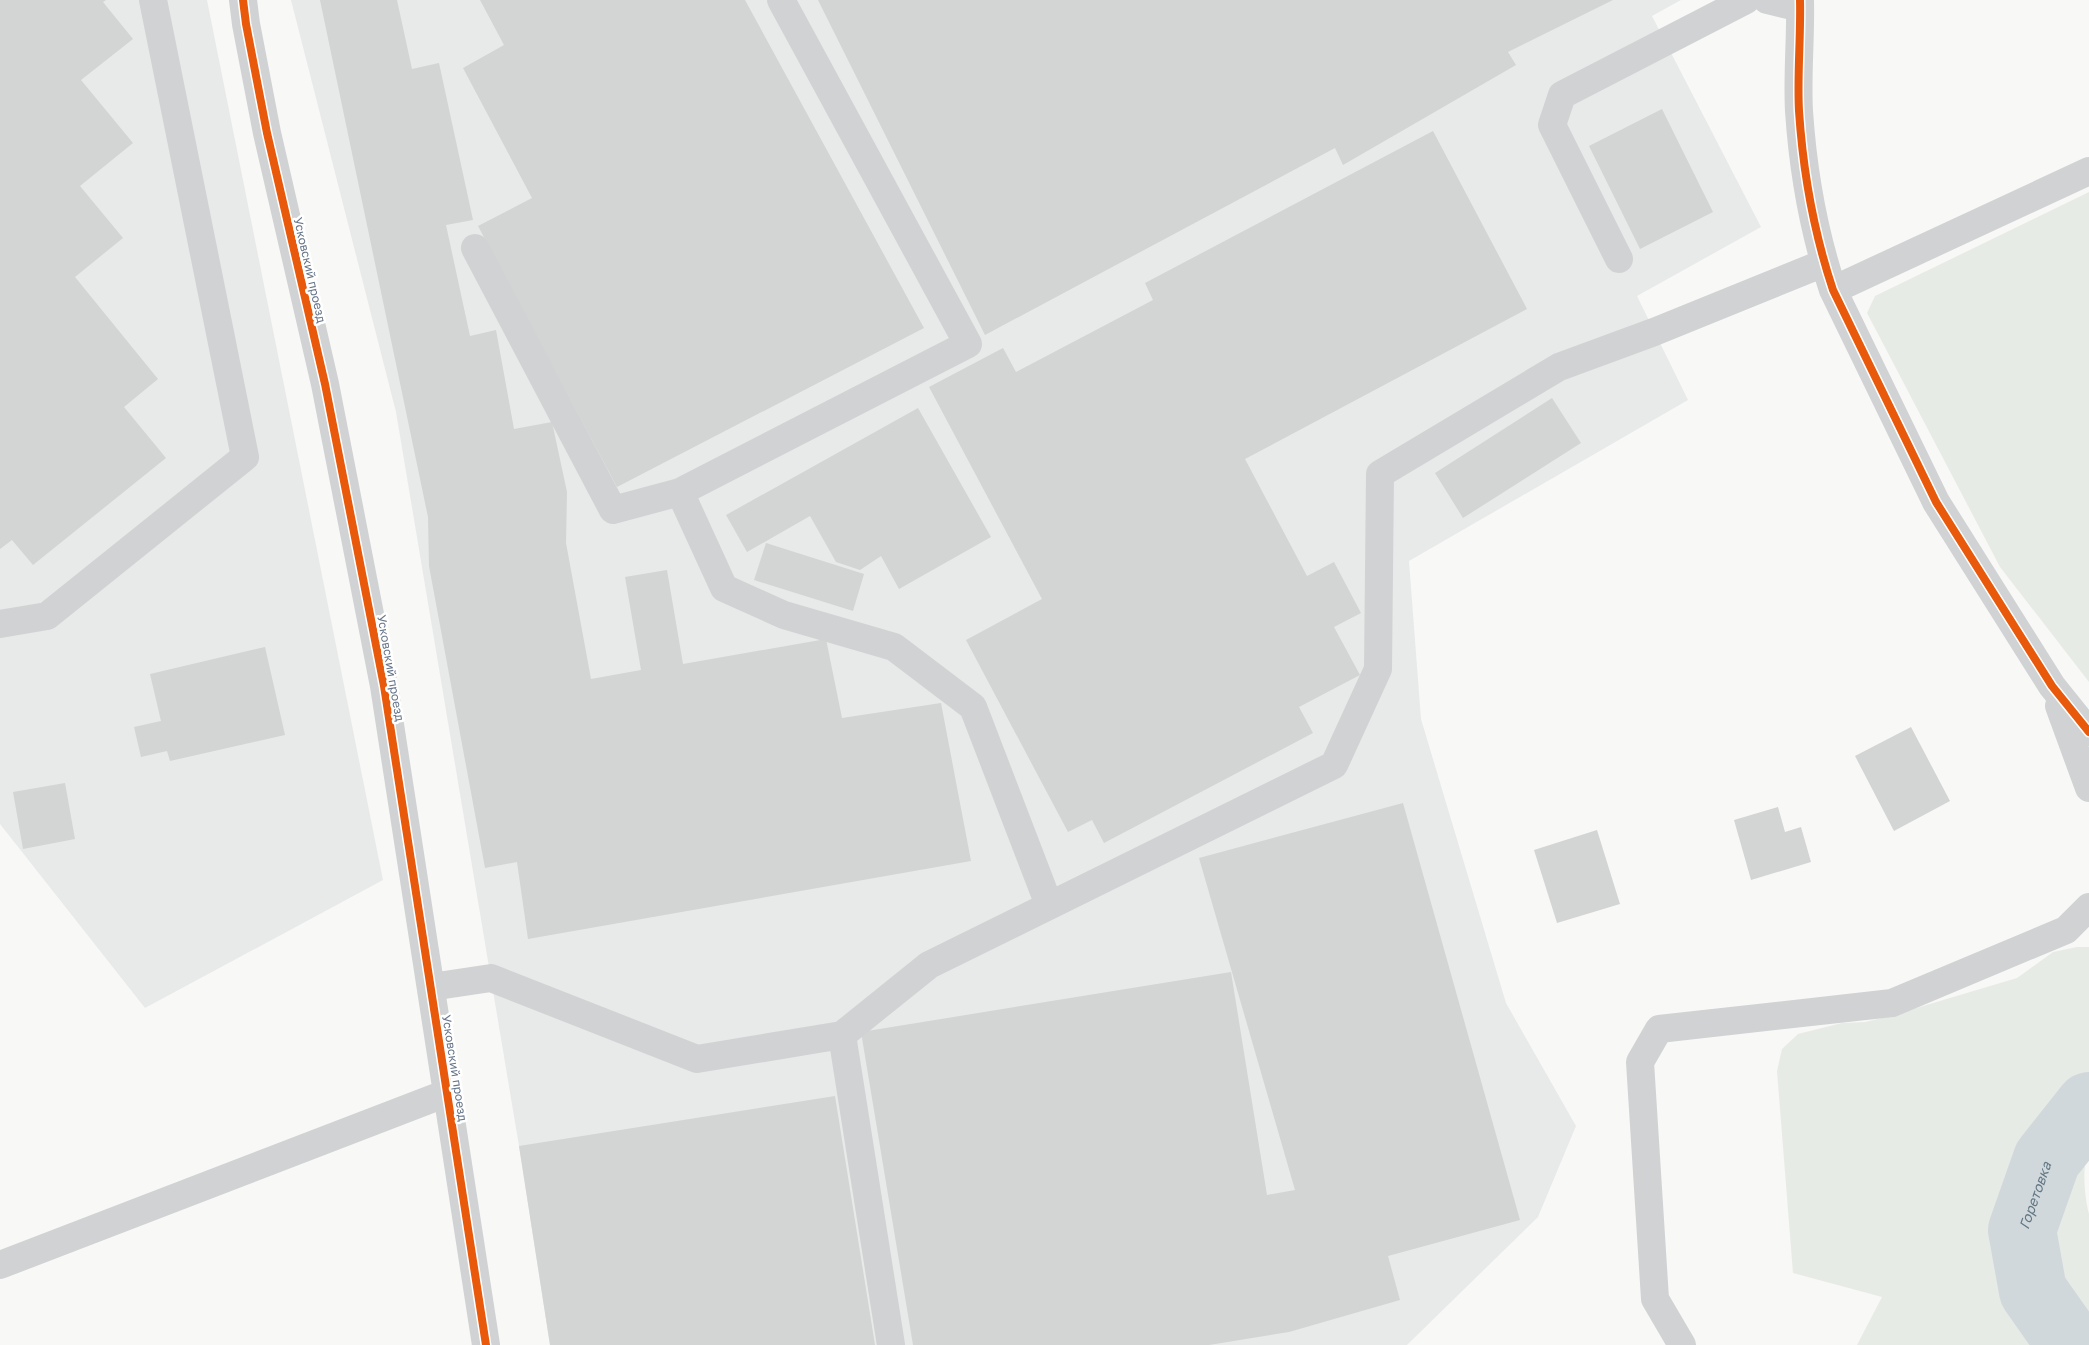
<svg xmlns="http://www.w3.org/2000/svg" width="2089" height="1345" font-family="'Golos Text',sans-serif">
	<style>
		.built { fill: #e8e9e9 }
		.green { fill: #e7ebe5 }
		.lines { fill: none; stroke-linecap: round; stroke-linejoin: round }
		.river { stroke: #d1d8dc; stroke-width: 68 }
		.building { fill: #d3d4d4 }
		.minor { stroke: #d1d2d3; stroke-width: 28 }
		.cycleway-casing { stroke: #fff; stroke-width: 11 }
		.cycleway { stroke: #e8590c; stroke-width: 8 }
		.labels { text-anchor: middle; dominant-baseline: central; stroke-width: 5; stroke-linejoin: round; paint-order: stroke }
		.street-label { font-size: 12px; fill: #667589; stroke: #fff }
		.water-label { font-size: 14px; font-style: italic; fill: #627784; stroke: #fff }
	</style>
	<rect width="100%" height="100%" fill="#f8f8f7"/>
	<path class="built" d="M0,0H207L383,880L145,1008L0,824Z
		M291,0H1681L1652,16L1761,227L1637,296L1688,400L1409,561L1421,719L1506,1003L1576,1126L1538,1217L1407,1345H550L519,1146L396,412Z"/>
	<path class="green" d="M2089,192V682L2000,567L1867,313L1875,296Z
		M2077,947H2089V1152C2081,1166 2085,1199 2089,1214V1345H1857L1882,1297L1793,1273L1777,1071L1782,1049L1798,1034L1842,1023L1865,1022L1886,1017L2017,978L2053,952Z"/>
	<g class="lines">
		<path class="river" id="s1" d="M2071,1345L2033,1291L2022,1230L2047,1159L2089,1106"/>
	</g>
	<path class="building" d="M0,0H106L103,2L133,39L81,80L133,143L80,186L123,238L75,277L158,379L124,407L166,458L33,565L12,540L0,549Z
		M320,0H397L412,69L439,63L473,220L446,225L470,336L496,330L514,429L552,422L567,492L566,543L591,679L641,670L625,577L667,570L683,664L826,639L842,718L941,703L971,861L528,939L517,862L485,868L429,566L428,517Z
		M480,0H745L924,328L617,487L478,226L532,198L463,68L504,45Z
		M818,0H1613L1508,52L1516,65L1343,165L1335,148L985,335Z
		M1662,109L1713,212L1640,249L1589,146Z
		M1433,131L1527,309L1245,459L1307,576L1334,562L1361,613L1334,627L1360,675L1299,707L1313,733L1104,843L1092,820L1068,832L966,640L1042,599L929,387L1003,348L1016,372L1153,300L1145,283Z
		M1552,398L1581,443L1463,518L1435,473Z
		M918,408L991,537L899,589L881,556L860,570L836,562L810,516L747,552L726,515Z
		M766,543L864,574L853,611L754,580Z
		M265,647L285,735L170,761L167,751L141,757L134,727L161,721L150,674Z
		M1911,727L1950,801L1894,831L1855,756Z
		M65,783L75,839L23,849L13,792Z
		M1403,803L1520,1220L1388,1256L1400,1300L1289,1332L1209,1345H913L861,1032L1231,972L1267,1195L1295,1190L1199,858Z
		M1778,807L1785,832L1801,827L1811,862L1751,880L1734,820Z
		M1597,830L1620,904L1557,923L1534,850Z
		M835,1096L875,1345H550L519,1146Z"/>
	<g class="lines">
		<path class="minor" d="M243,0L246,24L267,133L325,384L384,686L486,1345
			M781,0L968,344L680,492L724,588L784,615L894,647L973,707L1049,905
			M1767,0L1800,8
			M1800,0C1801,37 1797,74 1799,111C1803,171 1814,233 1833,290L1936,502L2052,686L2089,732
			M475,248L613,510L680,492
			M1619,259L1552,125L1562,95L1746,0
			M1833,290L2089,171
			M0,624L47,616L245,457L153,0
			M2059,706L2089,788
			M431,987L491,978L697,1059L842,1035L891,1345
			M842,1035L929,965L1334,765L1378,669L1380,474L1559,367L1654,332L1824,263
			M0,1265L447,1093
			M1682,1345L1655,1299L1640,1062L1659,1029L1892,1003L2066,930L2089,907"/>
		<defs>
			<path id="cycleway" d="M243,0L246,24L267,133L325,384L384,686L486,1345
				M1800,0C1801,37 1797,74 1799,111C1803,171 1814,233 1833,290L1936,502L2052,686L2089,732"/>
		</defs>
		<use href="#cycleway" class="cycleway-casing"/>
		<use href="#cycleway" class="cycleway"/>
	</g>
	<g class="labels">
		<g class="street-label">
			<text transform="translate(310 270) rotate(77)">Усковский проезд</text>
			<text transform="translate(391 668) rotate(80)">Усковский проезд</text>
			<text transform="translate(455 1068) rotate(81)">Усковский проезд</text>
		</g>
		<g class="water-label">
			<text stroke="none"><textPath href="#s1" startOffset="165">Горетовка</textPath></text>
		</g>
	</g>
</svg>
